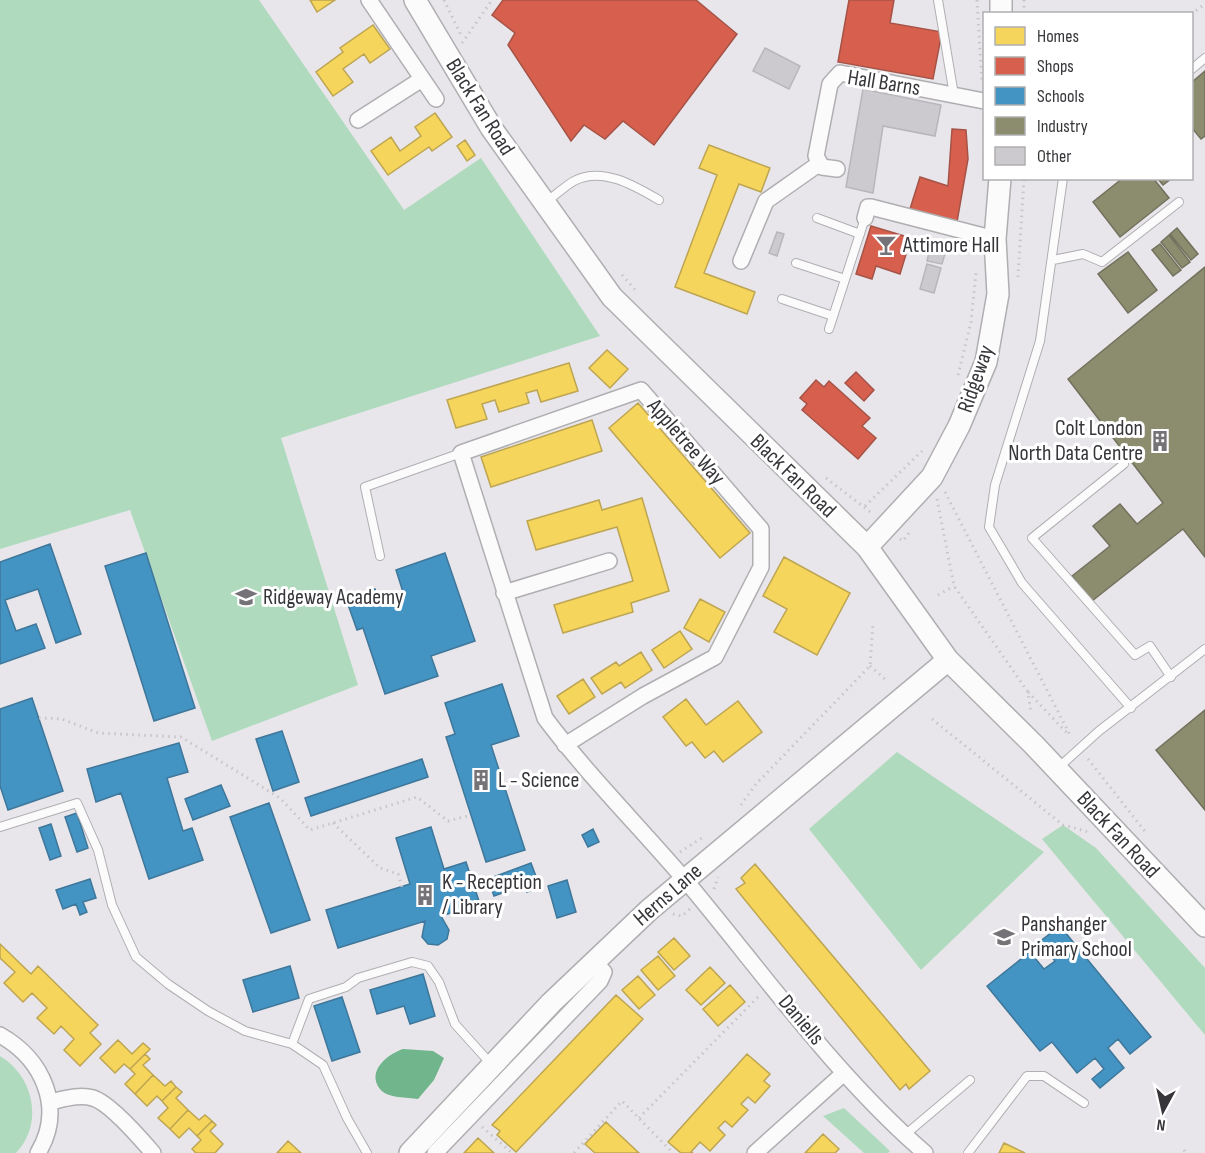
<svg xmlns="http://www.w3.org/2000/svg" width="1205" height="1153" font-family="'Sofia Sans Condensed',sans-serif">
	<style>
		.green { fill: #afdabe }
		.water { fill: #71b58c }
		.homes { fill: #f6d55c; stroke: #bda552; stroke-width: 1.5 }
		.shops { fill: #d6604d; stroke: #a65347; stroke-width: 1.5 }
		.schools { fill: #4393c3; stroke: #3f779a; stroke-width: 1.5 }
		.industry { fill: #8c8c6e; stroke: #72725e; stroke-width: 1.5 }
		.building { fill: #cccace; stroke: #b8b6ba; stroke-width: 1.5 }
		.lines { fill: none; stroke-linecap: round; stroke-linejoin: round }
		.lane-casing { stroke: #afaeb1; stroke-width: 10 }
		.street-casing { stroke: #afaeb1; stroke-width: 18 }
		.secondary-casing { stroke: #afaeb1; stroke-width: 24 }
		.path { stroke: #c6c5c8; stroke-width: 3; stroke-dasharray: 1.5 4.5; stroke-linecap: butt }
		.lane { stroke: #fcfbfc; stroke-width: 8 }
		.street { stroke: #fcfbfc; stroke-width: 15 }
		.secondary { stroke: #fcfbfc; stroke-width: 21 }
		.labels { text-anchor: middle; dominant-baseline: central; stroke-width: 6; stroke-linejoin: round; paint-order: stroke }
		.street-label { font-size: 22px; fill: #373539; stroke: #fff }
		.poi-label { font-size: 22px; fill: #373539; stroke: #fff; text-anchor: start }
	</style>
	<rect width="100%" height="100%" fill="#e8e6eb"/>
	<path class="green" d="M0,0H259L404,210L481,158L600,336L281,438L358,685L212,741L130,510L0,549Z
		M897,752L1044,852L921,970L809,829Z
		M1063,825L1096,848L1205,968V1035L1042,839Z
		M0,1056C34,1076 44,1124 16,1153H0Z
		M844,1108L890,1151L888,1153H864L823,1116Z"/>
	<path class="water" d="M403,1049L433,1051L444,1058L434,1080L418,1099C407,1097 388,1099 380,1089C366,1071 388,1054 403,1049Z"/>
	<path class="homes" d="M310,0H335L317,12Z
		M373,25L390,49L370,63L364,54L343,69L353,82L333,96L316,72L343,52L340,48Z
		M435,113L452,137L432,151L429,147L388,175L371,151L391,137L400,151L421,136L415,127Z
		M465,140L475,155L467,161L457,146Z
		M709,145L770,168L761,192L739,184L704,273L755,292L747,314L675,287L717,175L699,168Z
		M607,350L628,369L610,388L589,368Z
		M569,363L578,391L541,402L537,390L526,393L529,403L499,412L495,400L482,404L487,419L456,428L447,400Z
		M638,403L750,533L720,558L609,428Z
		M592,420L602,451L491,487L481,457Z
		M642,498L669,591L631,603L633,612L563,633L554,605L633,581L617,527L536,550L527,521L599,500L602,510Z
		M784,557L850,593L817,655L774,632L787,609L763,596Z
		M700,599L725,612L709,642L684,628Z
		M680,631L692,649L664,668L652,650Z
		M641,652L652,670L625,688L621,682L602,694L591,678L616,662L619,666Z
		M583,679L595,697L569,714L557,696Z
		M686,699L706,725L738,701L762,732L723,762L714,751L705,758L692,742L686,746L663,717Z
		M755,864L930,1071L909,1089L906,1084L900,1090L736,889L745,883L741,878Z
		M674,938L690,956L674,970L658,952Z
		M0,944L31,974L38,966L98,1025L90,1033L101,1044L80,1066L64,1050L74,1039L61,1026L54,1034L37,1018L47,1008L32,993L23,1002L4,983L15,972L0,958Z
		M658,956L675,976L658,990L641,970Z
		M710,967L725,983L701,1005L686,990Z
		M638,976L655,995L639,1009L622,990Z
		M730,985L745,1002L718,1026L703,1009Z
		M616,995L643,1019L516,1152L497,1135L500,1131L492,1125Z
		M118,1040L132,1054L143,1043L150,1049L130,1069L124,1064L115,1073L100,1058Z
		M145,1054L150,1059L143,1065L153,1075L135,1094L125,1084L135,1074L130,1069Z
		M747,1054L770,1074L764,1081L770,1086L755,1103L748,1097L741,1104L748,1110L732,1127L725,1121L718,1128L725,1135L710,1151L700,1142L691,1152L693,1153H681L668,1142Z
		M153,1075L165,1086L171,1081L176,1087L162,1101L157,1096L147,1106L135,1094Z
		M176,1087L182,1092L176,1098L188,1110L170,1129L158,1118L168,1108L162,1101Z
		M188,1110L199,1120L205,1115L212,1121L197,1136L189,1128L179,1138L170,1129Z
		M212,1121L216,1125L210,1131L223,1144L215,1153H196L192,1149L201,1140L197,1136Z
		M606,1122L639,1153H595L585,1144Z
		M823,1134L839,1149L835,1153H805Z
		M478,1138L494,1153H464Z
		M288,1141L301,1153H277Z
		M1004,1143L1025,1153H999Z"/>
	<path class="shops" d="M503,0H696L737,34L654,145L623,121L605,139L584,125L571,141L508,45L515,33L492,15Z
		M849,0H894L890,23L942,32L933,79L838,62Z
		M952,129L966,130L968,159L957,222L910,209L920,177L948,186Z
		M871,226L911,238L900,274L876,266L872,279L856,274Z
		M856,372L874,390L864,401L845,383Z
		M816,380L824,387L829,381L870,418L862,426L876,438L858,459L802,410L807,404L800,398Z"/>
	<path class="schools" d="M50,544L81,634L56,643L38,589L5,600L16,631L36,624L45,648L0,664V562Z
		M146,553L195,708L154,721L105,566Z
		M445,553L475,641L431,656L438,676L385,694L363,628L357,630L346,599L375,589L379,600L403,592L396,570Z
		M502,684L519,736L491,745L525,850L486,862L446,737L455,734L445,703Z
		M32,698L63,791L8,810L0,786V709Z
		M282,731L299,782L273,791L256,739Z
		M179,743L188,772L167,778L183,831L192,828L203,860L149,879L121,793L96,802L87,769Z
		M422,759L428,777L311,816L305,798Z
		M221,785L230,806L193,820L185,799Z
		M269,803L310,920L271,933L230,817Z
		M77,813L88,848L77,852L65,817Z
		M51,824L61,856L50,860L39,828Z
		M431,827L444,869L466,862L480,904L441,916L449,930L447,939L438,945L428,944L422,937L425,921L338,948L326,910L410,884L396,838Z
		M593,829L599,842L588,847L582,835Z
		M531,863L540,887L527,892L524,885L494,896L488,879Z
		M90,879L96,898L83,902L87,912L80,915L76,904L63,909L56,890Z
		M567,880L576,912L557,918L548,886Z
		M1060,926L1151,1037L1130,1054L1118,1039L1108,1048L1124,1068L1100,1088L1092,1079L1104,1069L1095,1058L1077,1073L1052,1042L1040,1051L987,986L1030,952L1044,969L1055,961L1039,942Z
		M290,966L299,998L253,1012L243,980Z
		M423,974L435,1016L410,1024L404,1006L377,1014L370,990Z
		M342,997L360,1052L332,1061L314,1006Z"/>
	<path class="industry" d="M1205,71V136L1201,139L1192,128V82Z
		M1123,178H1153L1169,198L1120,237L1093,202Z
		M1157,178H1170L1171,179L1163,185Z
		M1177,228L1198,254L1191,260L1170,234Z
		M1169,235L1190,262L1182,268L1161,242Z
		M1160,244L1181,270L1173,276L1152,250Z
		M1128,252L1157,290L1128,313L1098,274Z
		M1205,267V557L1183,529L1092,601L1072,576L1110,546L1093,526L1120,504L1137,524L1163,503L1068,379Z
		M1205,710V810L1156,750Z"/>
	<path class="building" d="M765,48L800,66L789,89L753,71Z
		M863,89L941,105L935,136L883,126L873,193L846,187Z
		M777,232L784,234L777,256L769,253Z
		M932,240L948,244L942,264L927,261Z
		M927,264L941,268L934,293L920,289Z"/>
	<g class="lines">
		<defs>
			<path id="lane" d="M938,0L954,95
				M1192,69L1205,58
				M1063,178L1040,341L995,485L989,527L1022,583L1131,708
				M547,201C556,195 565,186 574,181C602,166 635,186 659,200
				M817,218L860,234
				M1053,260L1083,254L1102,262L1179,202
				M796,263L845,279
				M782,299L833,316
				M829,329L865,218
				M1124,464L1032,538L1135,655L1150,646L1171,677
				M380,556L365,487L461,453
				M1058,768L1099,731L1205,649
				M0,827L77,803L98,850L112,905L136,957L168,984L208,1011L245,1031L292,1044L323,1065L347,1118L367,1153
				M292,1044L309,999L346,987L358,978L412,962L428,966L439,982L455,1024L491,1064
				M906,1134L970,1080
				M968,1153L1027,1076H1044L1084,1103"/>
			<path id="street" d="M369,0L436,99
				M358,120L422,79
				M837,169L822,167L816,156L830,84L840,73L984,101
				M865,218L868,207H871L995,239
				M741,261L766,201L820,163
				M504,593L609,561
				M565,745L643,696L715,657L761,567V529L641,390L461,453L545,718C590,778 643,830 691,887C766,977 836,1076 925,1153
				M0,1035C43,1059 65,1108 38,1153
				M50,1102C64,1099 79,1094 93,1098C110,1103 141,1139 153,1153
				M435,1153L600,981L604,972L594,961
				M755,1153L844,1073"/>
			<path id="secondary" d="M415,0L492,129L612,297L867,547L948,660L1034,745L1205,926
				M1001,0V14
				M867,547L932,477L959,426L986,362L998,294L995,239L1000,178
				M410,1153L551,1003L649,910L948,660"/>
		</defs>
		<use href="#lane" class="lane-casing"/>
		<use href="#street" class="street-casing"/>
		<use href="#secondary" class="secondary-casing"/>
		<path class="path" d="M444,0L462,37
			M977,0L982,84
			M1024,0V14
			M1191,14L1205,4
			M462,43L492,0
			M984,117V168
			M622,275L638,293
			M1018,277L1024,178
			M958,375L971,322L976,273
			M826,478L873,514
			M945,492L1071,737
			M937,499L954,586L1028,692L1031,713
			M865,506L922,451
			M900,539L903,541L909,533
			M938,595L954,586
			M870,666L886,680
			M1028,692L1067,733
			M39,718L62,719L98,733L181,737L280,798L310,830L417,797L448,821L471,815
			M932,719L1063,825L1089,832
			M1088,759L1147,834
			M741,805L756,784L870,666L873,624
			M333,823L380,868L398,874L402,887
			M680,852L705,836
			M714,889L718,877
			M673,914L682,916L690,909
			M639,1118L759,996
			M482,1127L512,1153
			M1184,1150L1186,1153
			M574,1153L622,1101L673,1153"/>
		<use href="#lane" class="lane"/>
		<use href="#street" class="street"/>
		<use href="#secondary" class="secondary"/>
	</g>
	<defs>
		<symbol id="bar-bare" viewBox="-9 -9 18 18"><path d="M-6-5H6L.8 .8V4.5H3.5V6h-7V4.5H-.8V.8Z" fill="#757377" stroke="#fff" stroke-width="2.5" paint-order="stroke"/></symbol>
		<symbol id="building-bare" viewBox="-9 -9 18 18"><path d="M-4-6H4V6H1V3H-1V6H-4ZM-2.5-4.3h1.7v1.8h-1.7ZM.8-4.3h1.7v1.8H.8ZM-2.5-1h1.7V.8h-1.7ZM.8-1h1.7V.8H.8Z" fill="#757377" stroke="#fff" stroke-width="2.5" paint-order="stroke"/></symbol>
		<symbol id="school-bare" viewBox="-9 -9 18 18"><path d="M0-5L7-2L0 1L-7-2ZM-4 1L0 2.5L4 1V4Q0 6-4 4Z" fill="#757377" stroke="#fff" stroke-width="2.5" paint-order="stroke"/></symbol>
	</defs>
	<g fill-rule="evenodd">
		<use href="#bar-bare" x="871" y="230" width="30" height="30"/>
		<use href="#building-bare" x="1145" y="426" width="30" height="30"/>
		<use href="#school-bare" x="231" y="582" width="30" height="30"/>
		<use href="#building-bare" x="466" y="765" width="30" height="30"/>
		<use href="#building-bare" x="410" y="880" width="30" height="30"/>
		<use href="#school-bare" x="989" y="922" width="30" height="30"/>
	</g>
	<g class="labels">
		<g class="street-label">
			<text transform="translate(884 83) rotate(9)">Hall Barns</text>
			<text transform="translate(480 107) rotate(58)">Black Fan Road</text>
			<text transform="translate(976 379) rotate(-71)">Ridgeway</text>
			<text transform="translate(686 442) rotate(49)">Appletree Way</text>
			<text transform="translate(793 476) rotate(44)">Black Fan Road</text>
			<text transform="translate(1118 835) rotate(47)">Black Fan Road</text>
			<text transform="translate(668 895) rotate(-41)">Herns Lane</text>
			<text transform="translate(801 1020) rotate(50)">Daniells</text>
		</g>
		<g class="poi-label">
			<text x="903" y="245">Attimore Hall</text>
			<text x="1143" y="428" text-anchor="end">Colt London<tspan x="1143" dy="25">North Data Centre</tspan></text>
			<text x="263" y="597">Ridgeway Academy</text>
			<text x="498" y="780">L - Science</text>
			<text x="442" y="882">K - Reception<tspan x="442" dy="25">/ Library</tspan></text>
			<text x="1021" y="924">Panshanger<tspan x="1021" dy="25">Primary School</tspan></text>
		</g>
	</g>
	<rect x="983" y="12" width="210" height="168" fill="#ffffff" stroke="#afaeb0" stroke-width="1.5"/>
	<rect x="995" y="27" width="30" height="18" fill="#f6d55c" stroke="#afaeb0" stroke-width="1.5"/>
	<text x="1037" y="42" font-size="18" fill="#373539">Homes</text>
	<rect x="995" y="57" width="30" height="18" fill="#d6604d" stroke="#afaeb0" stroke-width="1.5"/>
	<text x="1037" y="72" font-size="18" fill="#373539">Shops</text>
	<rect x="995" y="87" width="30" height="18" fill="#4393c3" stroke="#afaeb0" stroke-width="1.5"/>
	<text x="1037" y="102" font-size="18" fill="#373539">Schools</text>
	<rect x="995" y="117" width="30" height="18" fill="#8c8c6e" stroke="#afaeb0" stroke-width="1.5"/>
	<text x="1037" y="132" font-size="18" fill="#373539">Industry</text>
	<rect x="995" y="147" width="30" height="18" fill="#cccace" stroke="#afaeb0" stroke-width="1.5"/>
	<text x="1037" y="162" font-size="18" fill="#373539">Other</text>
	<g transform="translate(1163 1111) rotate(188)" stroke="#ffffff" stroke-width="4.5" paint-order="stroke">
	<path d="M0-4.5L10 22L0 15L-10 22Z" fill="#373539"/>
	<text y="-9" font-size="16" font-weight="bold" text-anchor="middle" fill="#373539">N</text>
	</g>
</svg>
